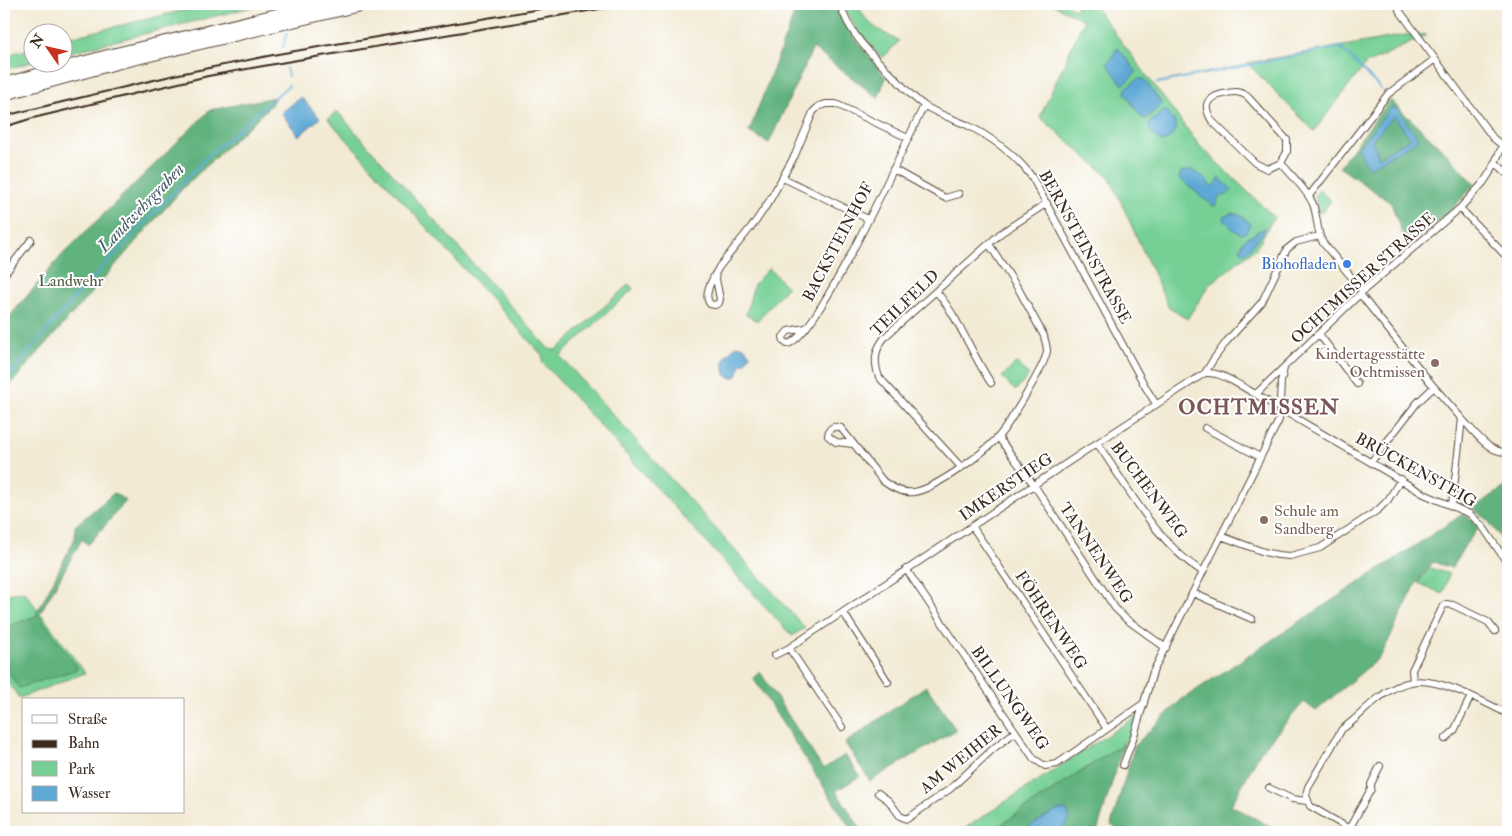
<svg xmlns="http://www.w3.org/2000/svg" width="1512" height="836" font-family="'IM FELL Double Pica',serif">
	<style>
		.green { fill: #76d096; stroke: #587d5a }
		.forest { fill: #60b27f; stroke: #4e6e4e }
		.water { fill: #5da8d5; stroke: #4c697a; fill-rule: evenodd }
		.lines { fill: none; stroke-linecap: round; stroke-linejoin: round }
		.stream { stroke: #5da8d5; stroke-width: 2 }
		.street-casing { stroke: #564739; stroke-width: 8 }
		.highway-casing { stroke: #564739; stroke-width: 14 }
		.street { stroke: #fff; stroke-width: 6 }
		.highway { stroke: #fff; stroke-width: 12 }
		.rail { stroke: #3b2a1e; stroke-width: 2 }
		.shop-dot { fill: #3f7fe0; stroke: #fff; stroke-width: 2 }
		.education-dot { fill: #8d6e63; stroke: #fff; stroke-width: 2 }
		.labels { text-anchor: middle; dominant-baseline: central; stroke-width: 4; stroke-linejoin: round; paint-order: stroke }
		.street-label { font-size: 16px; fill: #3b2a1e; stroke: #fff }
		.shop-label { font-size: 16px; fill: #366cbe; stroke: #fff; text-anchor: end }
		.park-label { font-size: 16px; fill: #4d5c42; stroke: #fff }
		.education-label { font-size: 16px; fill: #785e54; stroke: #fff; text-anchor: end }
		.water-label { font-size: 18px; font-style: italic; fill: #495c67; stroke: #fff }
		.district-label { font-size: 21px; font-weight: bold; letter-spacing: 1px; fill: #7b5757; stroke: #fff }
	</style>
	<rect width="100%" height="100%" fill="#fff"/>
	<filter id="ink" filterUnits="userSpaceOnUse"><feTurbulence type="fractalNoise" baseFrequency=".02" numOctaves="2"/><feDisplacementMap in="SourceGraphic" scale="10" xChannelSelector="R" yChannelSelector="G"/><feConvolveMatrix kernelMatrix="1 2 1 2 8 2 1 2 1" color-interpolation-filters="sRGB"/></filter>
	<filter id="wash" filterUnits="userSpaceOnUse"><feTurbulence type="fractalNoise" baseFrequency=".0096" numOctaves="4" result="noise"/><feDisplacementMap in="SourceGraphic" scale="20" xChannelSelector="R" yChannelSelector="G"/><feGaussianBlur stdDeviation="1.12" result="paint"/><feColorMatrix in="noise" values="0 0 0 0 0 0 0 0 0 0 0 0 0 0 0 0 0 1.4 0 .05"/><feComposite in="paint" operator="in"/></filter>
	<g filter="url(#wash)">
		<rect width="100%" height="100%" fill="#f2ead4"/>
		<path class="green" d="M210,4H264L63,54V39Z
			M844,4H858C865,25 881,31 899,41L883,58C866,42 851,26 844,4Z
			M1052,4H1065L1076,10L1077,4H1093L1199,145L1274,217L1257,247L1211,283L1187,319L1169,308L1110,178L1040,117L1084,20Z
			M1411,34L1427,35L1366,64L1314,131L1247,63Z
			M32,48V62L4,70V56Z
			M337,111L549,349L555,350L559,348L629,284L633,289L561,355V357L805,628L792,636L542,362L543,358L542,355L328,119Z
			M1319,190L1331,201L1320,214L1314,195Z
			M769,268L787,287L757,321L746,315L754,284Z
			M1017,362L1029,376L1015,391L1002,377Z
			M1430,568L1449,574L1443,594L1418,583Z
			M24,591L85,673L19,698L4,676V595Z
			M1146,710L1131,736L1124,743L990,832H959Z"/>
		<path class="forest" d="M800,4H836L844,24L886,78L878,98L813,48L769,143L749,132L795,12Z
			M275,97L271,105L184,187L4,392V323L63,254L210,110Z
			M1390,100L1441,148L1475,184L1452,209L1407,247L1391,203L1339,167Z
			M1508,485V547L1489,522L1473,508Z
			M114,493L126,501L88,545L82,539L39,615L78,669L19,688L4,665V628L38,615L36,612L41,605L75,538V526Z
			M1463,514L1474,521L1479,528L1465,545L1452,568L1433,562L1416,584L1381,656L1316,711L1304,702L1261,751L1231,805L1280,832H1122L1111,825L1135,745L1181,700Z
			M760,672L823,769L845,755L860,776L836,791L863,832H853L753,678Z
			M926,686L956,730L870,781L845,743Z
			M1124,743L1097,832H1060L1065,824L1059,810L1020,832H990Z"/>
		<path class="water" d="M1118,48L1137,72L1123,85L1107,64Z
			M1138,79H1144L1162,104L1146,119L1142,118L1125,93L1126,88Z
			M301,97L320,118L299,136L281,113Z
			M1392,107L1398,110L1418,138L1416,141L1369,168L1357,148ZM1394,116L1410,138L1379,157L1372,140Z
			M1167,111L1174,121L1177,129L1169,139L1161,142C1155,136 1148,132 1149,123L1162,112Z
			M1191,170C1198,173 1208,179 1210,186H1214L1220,178L1232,190L1227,195L1219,197L1216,205L1213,206L1179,178L1181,172Z
			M1232,213L1240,215L1251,224L1246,232L1241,234L1235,231L1224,220L1225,216Z
			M1264,228L1266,229L1245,254L1240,249L1244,240Z
			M737,345L744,347L750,354L745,363L741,364L737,376L732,378L725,375C722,359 725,356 737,345Z
			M1058,810H1067L1070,819L1060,832H1020Z"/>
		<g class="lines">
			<path class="stream" d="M283,47L287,33
				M286,68L288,76
				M1157,83L1340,47L1381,89
				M4,382L72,300L190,175L208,156L289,85"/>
		</g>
	</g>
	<g filter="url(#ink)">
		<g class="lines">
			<defs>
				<path id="street" d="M840,4C849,35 874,57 897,80C905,89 914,99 925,106C938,114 953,119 967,125C993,138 1015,154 1032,177L1146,388L1156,404
					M1399,10L1493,138L1503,146
					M1281,163L1267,169L1255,163L1212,121C1203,106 1205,98 1223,94C1232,92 1238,90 1247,96L1287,140V152L1281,163C1292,176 1306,189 1313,204C1318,217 1316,231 1323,243L1363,291
					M1496,163L1508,174
					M893,169L945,198L959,194
					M783,178L868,219
					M1309,196L1388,94L1435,59
					M1460,208L1504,254
					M715,274L720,299L719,303L715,305L710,304C702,294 714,277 719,267L756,221L770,200L795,155L813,112L819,106L827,104H836L908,138
					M4,275L31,240
					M936,291C959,318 971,353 991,383
					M1360,294L1434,387L1462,419L1452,505
					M806,328L788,331L783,337L784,341L787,344C817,341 906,140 924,106
					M1319,334L1357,384
					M1205,373L1213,360L1227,341L1262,302L1287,249L1296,242L1319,236
					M1256,394L1363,291L1460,208L1483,183L1491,171L1508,134
					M1462,419C1475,432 1489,454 1508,452
					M1205,428L1260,457
					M998,437L1034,485L1115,608L1126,619L1166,648
					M1097,443C1127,486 1157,544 1203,572
					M853,444L836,442L828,436C828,428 834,425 841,428L883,481C892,488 902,494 914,492C935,489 984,453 998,437C1008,426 1046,364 1047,351C1047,346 1045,341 1044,336L1019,290L989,244
					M1371,462L1417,403L1434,387
					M961,467L879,377C873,360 875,347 888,334L1001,233L1047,203
					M972,526L1107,729
					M1221,536L1264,552L1278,555L1290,556L1320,548L1378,510L1388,500L1401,479
					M906,569L1034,759L1045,766L1057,764L1144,703
					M1193,593L1252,619
					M843,612L888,682
					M789,648L842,727
					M775,655L789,648L1097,443L1205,373C1219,372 1228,379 1240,385L1424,494L1470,514L1483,527L1508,564
					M1413,681L1412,670L1443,606L1446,604L1453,605L1488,622L1495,631
					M1445,739L1454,731L1471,696
					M1123,765L1133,739L1153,672L1279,420L1281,382L1284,368
					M1508,784V785
					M1269,788L1292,799L1307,801
					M878,793L889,801L900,816L907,819L950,789L994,748L1015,732
					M1349,829L1371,789V784L1380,766
					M1355,832L1310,806L1306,795L1308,787L1342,729C1356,720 1366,707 1380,697C1389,690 1400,684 1411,682C1437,676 1484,702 1508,714"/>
				<path id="highway" d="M4,84L112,55L322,4
					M4,94L116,63L364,4"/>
			</defs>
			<use href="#street" class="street-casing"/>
			<use href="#highway" class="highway-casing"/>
			<use href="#street" class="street"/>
			<use href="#highway" class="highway"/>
			<path class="rail" d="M4,116L179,74L278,54L569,4
				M4,127L33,118L208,76L280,63L629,4"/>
		</g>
	</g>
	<circle class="shop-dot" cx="1347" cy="264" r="5"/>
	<g class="education-dot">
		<circle cx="1435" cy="363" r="5"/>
		<circle cx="1264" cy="520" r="5"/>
	</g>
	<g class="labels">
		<g class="street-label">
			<text transform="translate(838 242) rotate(-62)">BACKSTEINHOF</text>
			<text transform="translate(1085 247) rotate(61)">BERNSTEINSTRASSE</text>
			<text transform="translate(1363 278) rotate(-42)">OCHTMISSER STRASSE</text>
			<text transform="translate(905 303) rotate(-44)">TEILFELD</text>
			<text transform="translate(1416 470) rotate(29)">BRÜCKENSTEIG</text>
			<text transform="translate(1006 487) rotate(-34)">IMKERSTIEG</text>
			<text transform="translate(1149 490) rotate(53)">BUCHENWEG</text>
			<text transform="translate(1096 553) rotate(56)">TANNENWEG</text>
			<text transform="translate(1051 620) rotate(56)">FÖHRENWEG</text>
			<text transform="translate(1010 698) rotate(55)">BILLUNGWEG</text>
			<text transform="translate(961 759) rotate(-39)">AM WEIHER</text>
		</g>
		<g class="shop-label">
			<text x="1337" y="264">Biohofladen</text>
		</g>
		<g class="park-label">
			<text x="71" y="281">Landwehr</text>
		</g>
		<g class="education-label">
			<text x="1425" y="354">Kindertagesstätte<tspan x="1425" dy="18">Ochtmissen</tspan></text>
			<text x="1274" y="511" text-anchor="start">Schule am<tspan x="1274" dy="18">Sandberg</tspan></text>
		</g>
		<g class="water-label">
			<text transform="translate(141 208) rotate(-46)">Landwehrgraben</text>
		</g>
		<g class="district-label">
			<text x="1259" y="407">OCHTMISSEN</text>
		</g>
	</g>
	<rect width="1512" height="836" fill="none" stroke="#fff" stroke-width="20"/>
	<rect x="22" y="698" width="162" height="115" fill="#ffffff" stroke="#b1aaa5"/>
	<rect x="32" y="715" width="25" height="8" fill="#ffffff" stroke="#b1aaa5"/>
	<text x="68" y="724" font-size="15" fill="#3b2a1e">Straße</text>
	<rect x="32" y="740" width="25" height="8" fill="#3b2a1e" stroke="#b1aaa5"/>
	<text x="68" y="748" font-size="15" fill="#3b2a1e">Bahn</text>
	<rect x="32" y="761" width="25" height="15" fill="#76d096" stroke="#b1aaa5"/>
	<text x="68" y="774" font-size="15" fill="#3b2a1e">Park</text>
	<rect x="32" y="786" width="25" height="15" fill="#5da8d5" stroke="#b1aaa5"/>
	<text x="68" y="798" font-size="15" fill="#3b2a1e">Wasser</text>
	<g transform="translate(48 48) rotate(304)"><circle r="24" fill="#ffffff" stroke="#b1aaa5"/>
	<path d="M0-4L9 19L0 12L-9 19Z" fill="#c8321e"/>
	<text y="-8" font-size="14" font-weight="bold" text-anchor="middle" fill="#3b2a1e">N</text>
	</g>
</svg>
